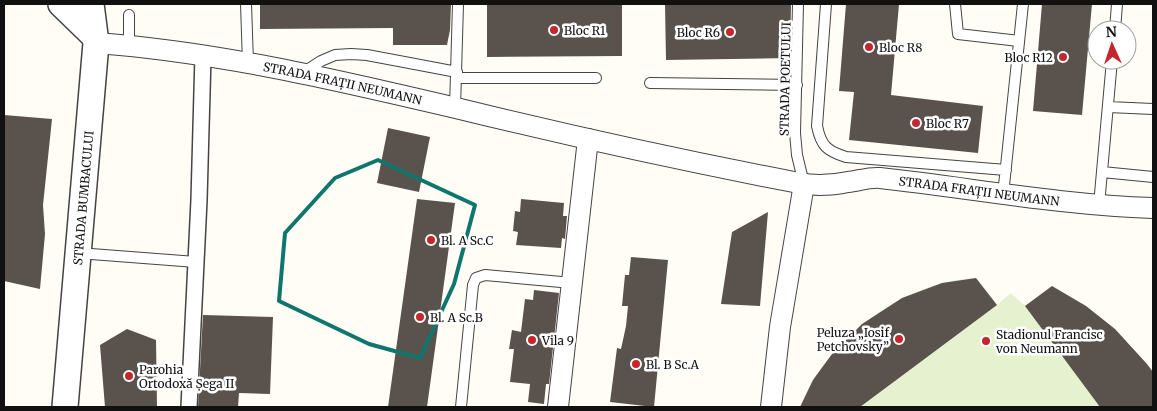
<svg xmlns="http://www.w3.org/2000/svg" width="1157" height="411" font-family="Merriweather,serif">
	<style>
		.pitch { fill: #e6f2cf }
		.building { fill: #5a524d }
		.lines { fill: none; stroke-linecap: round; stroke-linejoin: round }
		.service-casing { stroke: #444; stroke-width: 12 }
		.pedestrian-casing { stroke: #444; stroke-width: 18 }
		.minor-casing { stroke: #444; stroke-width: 22 }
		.tertiary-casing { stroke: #444; stroke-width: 28 }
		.service { stroke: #fff; stroke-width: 10 }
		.pedestrian { stroke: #fff; stroke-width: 15 }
		.minor { stroke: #fff; stroke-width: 20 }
		.tertiary { stroke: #fff; stroke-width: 25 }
		.marked { fill: none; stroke: #0f766e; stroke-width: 4; stroke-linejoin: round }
		.poi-dot { fill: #c4262e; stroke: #fff; stroke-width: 2 }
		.labels { text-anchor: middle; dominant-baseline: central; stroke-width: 5; stroke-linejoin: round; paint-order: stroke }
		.poi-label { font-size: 12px; fill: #111; stroke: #fff; text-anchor: start }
		.street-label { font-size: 12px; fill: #111; stroke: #fff }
	</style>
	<rect width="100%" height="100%" fill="#fffdf5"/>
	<path class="pitch" d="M976,278L997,305L1011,293L1025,306L1052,286L1086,306L1115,329L1153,372V407H806L802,403C806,395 809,385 814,378C844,334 889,297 942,283C953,280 965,279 976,278Z"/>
	<path class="building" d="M260,4H451L450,30L447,45H393V28L260,29Z
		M487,4H622V56L487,57Z
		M791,4L790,58L666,60L665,5Z
		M846,4H899L891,95L983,106L978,153L849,140L854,92L839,91Z
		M1042,4H1092L1082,115L1033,111Z
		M4,115L52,119L43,205L45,234L40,289L4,281Z
		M388,128L430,137L419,192L377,183Z
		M417,199L455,203L427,407H388Z
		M521,199L564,203L563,216H567L565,239L562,238L561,248L516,245L518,232L513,231L515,211L520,212Z
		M768,212L760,306L721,304L732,232Z
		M631,257L668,260L654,407L610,402L617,348L621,349L626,326L628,306H622L625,275H629Z
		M976,278L997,305L860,407H800L813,380L832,354L862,324L902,298L942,283Z
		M1052,286L1086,306L1115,329L1147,364L1153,372V407H1100L1025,306Z
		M534,290L559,293L549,384H546L544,404L528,402L530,384L510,382L514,349H509L512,330L521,332L525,299L533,300Z
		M203,315L273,317L270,394L239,393L238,407H198Z
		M127,329L156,340L157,407H105L100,345Z"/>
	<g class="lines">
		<defs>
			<path id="service" d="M246,4L248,63
				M798,4L795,133L797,155L804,184
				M826,4L817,126C821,146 827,151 846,157L1006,170
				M955,4L958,34L1019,41
				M129,15V46
				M1115,30L1117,4
				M304,72L321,61L335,55L351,54L367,55L457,72
				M457,78H596
				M650,83L797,85
				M1108,107L1153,109
				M455,108L458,4
				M1102,172L1153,177
				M1003,195L1023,4
				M1099,205L1112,60
				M78,253L196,262
				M461,407L473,285L476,278L485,275L572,283"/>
			<path id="pedestrian" d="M189,407L199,200L203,56"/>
			<g id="minor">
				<path id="s1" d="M96,43C218,52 337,80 456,108C570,136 684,161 799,183C814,186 833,185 848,182C858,181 869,177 880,178C971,188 1061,205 1153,208"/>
				<path d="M558,407L588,139"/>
				<path d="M771,407L780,327L804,184"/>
			</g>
			<g id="tertiary">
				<path d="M61,4L95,37"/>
				<path id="s2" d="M65,407L96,43L91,4"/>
			</g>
		</defs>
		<use href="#service" class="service-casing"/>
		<use href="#pedestrian" class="pedestrian-casing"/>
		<use href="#minor" class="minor-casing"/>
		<use href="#tertiary" class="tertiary-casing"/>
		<use href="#service" class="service"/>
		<use href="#pedestrian" class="pedestrian"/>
		<use href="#minor" class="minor"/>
		<use href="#tertiary" class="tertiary"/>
	</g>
	<path class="marked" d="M378,160L475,205L454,284L420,358L369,344L279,301L285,233L335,178Z"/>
	<g class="poi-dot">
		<circle cx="554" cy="30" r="5"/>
		<circle cx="730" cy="32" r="5"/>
		<circle cx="869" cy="47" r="5"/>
		<circle cx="1063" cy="57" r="5"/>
		<circle cx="916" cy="123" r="5"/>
		<circle cx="431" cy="240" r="5"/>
		<circle cx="420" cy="317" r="5"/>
		<circle cx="899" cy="339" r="5"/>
		<circle cx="532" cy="340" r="5"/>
		<circle cx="986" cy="341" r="5"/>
		<circle cx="636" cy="364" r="5"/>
		<circle cx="129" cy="376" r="5"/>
	</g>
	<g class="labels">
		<g class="poi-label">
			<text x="564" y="30">Bloc R1</text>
			<text x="720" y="32" text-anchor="end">Bloc R6</text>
			<text x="879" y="47">Bloc R8</text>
			<text x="1053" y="57" text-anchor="end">Bloc R12</text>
			<text x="926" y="123">Bloc R7</text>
			<text x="441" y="240">Bl. A Sc.C</text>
			<text x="430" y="317">Bl. A Sc.B</text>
			<text x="889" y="332" text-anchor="end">Peluza „Iosif<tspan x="889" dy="14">Petchovsky”</tspan></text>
			<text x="996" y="334">Stadionul Francisc<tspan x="996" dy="14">von Neumann</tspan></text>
			<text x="542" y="340">Vila 9</text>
			<text x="646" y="364">Bl. B Sc.A</text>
			<text x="139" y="369">Parohia<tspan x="139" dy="14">Ortodoxă Șega II</tspan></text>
		</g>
		<g class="street-label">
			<text transform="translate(785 79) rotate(-89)">STRADA POETULUI</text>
			<text stroke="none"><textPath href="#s1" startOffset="250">STRADA FRAȚII NEUMANN</textPath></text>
			<text stroke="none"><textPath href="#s1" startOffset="899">STRADA FRAȚII NEUMANN</textPath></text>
			<text stroke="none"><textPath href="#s2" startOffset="210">STRADA BUMBACULUI</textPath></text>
		</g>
	</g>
	<rect width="1157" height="411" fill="none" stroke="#111111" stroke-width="10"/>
	<g transform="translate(1112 45) rotate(357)"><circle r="24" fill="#ffffff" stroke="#a0a0a0"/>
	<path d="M0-4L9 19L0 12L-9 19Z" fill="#c4262e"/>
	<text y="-8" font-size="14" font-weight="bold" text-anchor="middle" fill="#111111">N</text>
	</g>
</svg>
